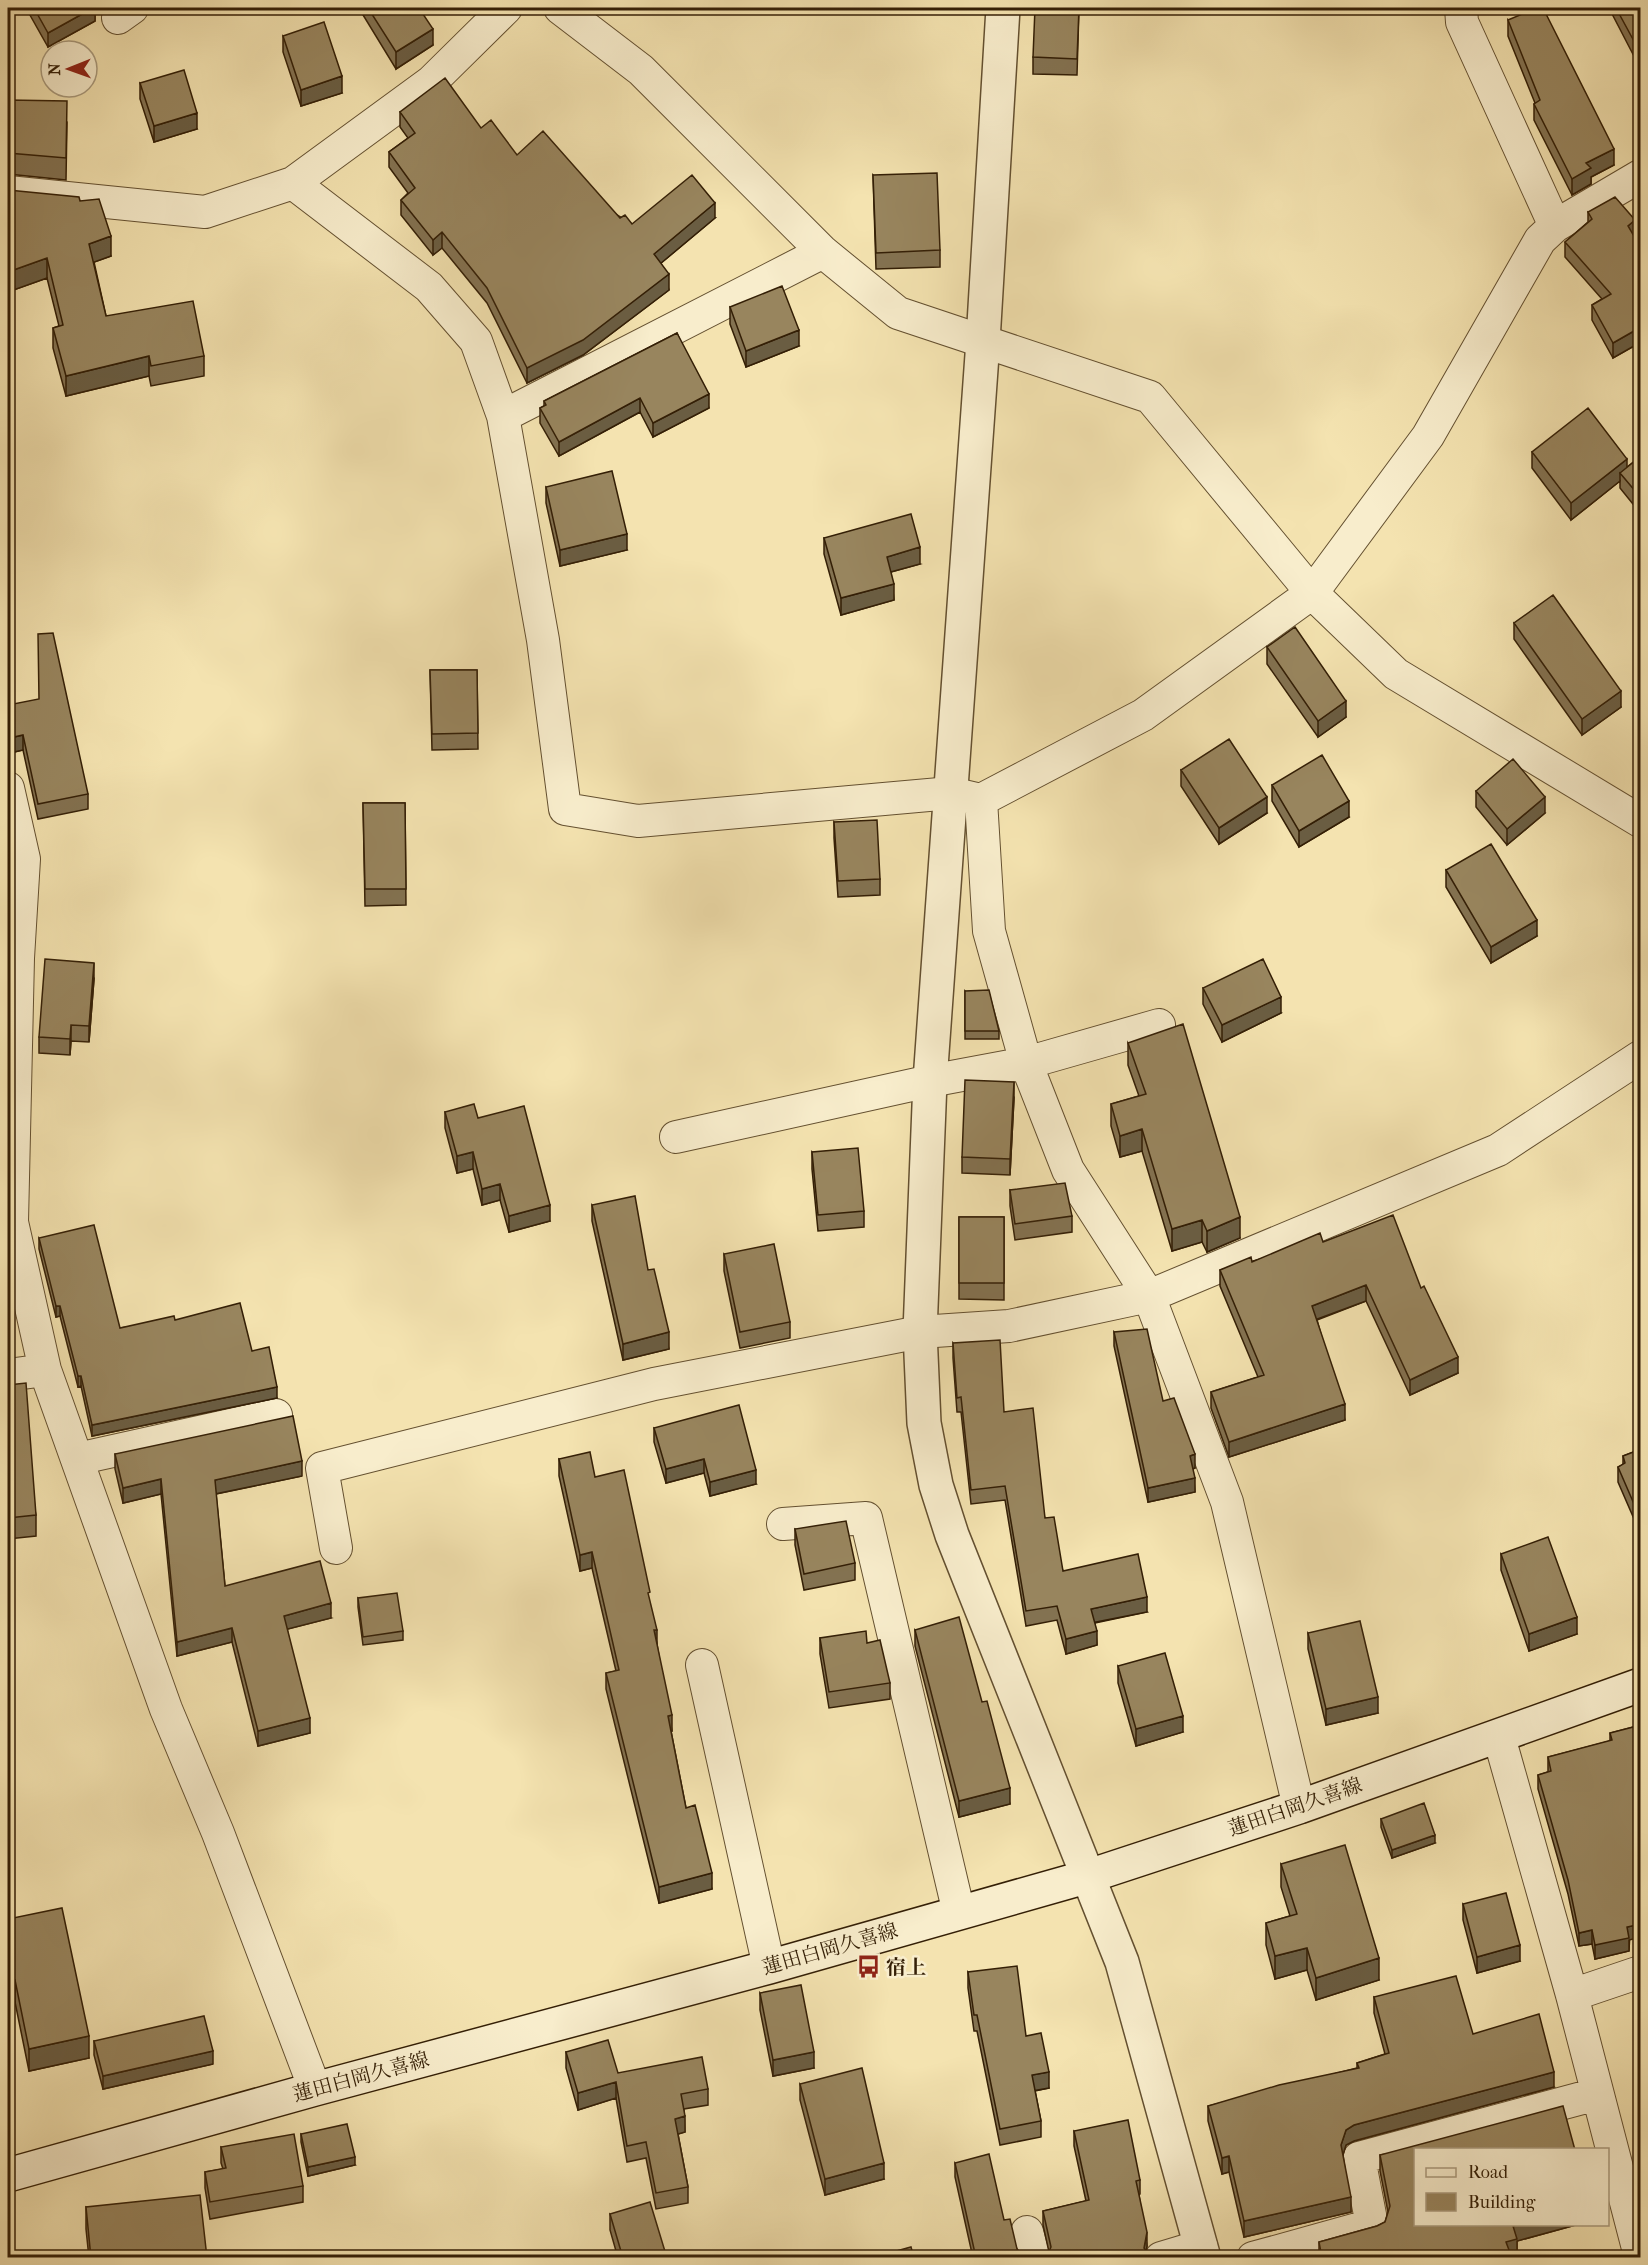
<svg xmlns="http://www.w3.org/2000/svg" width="1648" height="2265" font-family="'IM FELL French Canon','Noto Serif JP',serif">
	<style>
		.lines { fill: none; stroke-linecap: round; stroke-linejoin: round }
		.minor-casing { stroke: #645030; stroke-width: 34 }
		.tertiary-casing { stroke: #645030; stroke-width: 36 }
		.secondary-casing { stroke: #341f06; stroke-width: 36 }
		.minor { stroke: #f8edcc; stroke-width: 32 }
		.tertiary { stroke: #f8edcc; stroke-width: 33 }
		.secondary { stroke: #f8edcc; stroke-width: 33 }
		.wall { fill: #837251; stroke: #341f06; stroke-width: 1.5 }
		.shaded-wall { fill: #6a5d42; stroke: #341f06; stroke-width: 1.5 }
		.building { fill: #98855e; stroke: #341f06; stroke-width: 1.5 }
		.labels { text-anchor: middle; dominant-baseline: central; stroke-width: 5; stroke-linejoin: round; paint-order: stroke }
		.street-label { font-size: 20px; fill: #341f06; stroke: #f8edcc }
		.poi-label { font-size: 20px; font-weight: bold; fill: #341f06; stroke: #f8edcc; text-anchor: start }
	</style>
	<rect width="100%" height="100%" fill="#f4e3b0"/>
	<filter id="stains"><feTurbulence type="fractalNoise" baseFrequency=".00333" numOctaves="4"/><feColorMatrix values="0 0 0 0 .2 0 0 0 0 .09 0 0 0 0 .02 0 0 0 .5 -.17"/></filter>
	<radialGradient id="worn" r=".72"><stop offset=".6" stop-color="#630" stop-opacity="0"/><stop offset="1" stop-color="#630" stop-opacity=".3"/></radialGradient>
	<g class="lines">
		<defs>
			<path id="minor" d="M560,8L641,70L823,252L898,313L1150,397L1312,593L1396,674L1640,821
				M1461,8L1462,22L1555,226
				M118,18L132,8
				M293,183L429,287L476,341L503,416L543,640L565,809L638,821L951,793L981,800L1143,715L1312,593L1428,436L1540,240L1555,226L1640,176
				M8,192L205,212L293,183L431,82L506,8
				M503,416L823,252
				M8,788L24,859L18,958L12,1222L45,1370L166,1709L218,1833L315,2089
				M981,800L989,931L1026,1063L1068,1170L1149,1296L1227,1502L1299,1807
				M676,1137L930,1081L1026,1063L1159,1025
				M8,1375L45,1370
				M77,1459L276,1415
				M783,1524L866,1518L959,1913
				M336,1548L322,1468L654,1384L920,1332L1009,1326L1149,1296L1498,1150L1640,1057
				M702,1665L769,1967
				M1499,1737L1572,1995L1640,2256
				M1572,1995L1640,1972
				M1027,2232L1034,2258
				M1161,2258L1201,2246
				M1253,2258L1372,2225L1359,2158L1597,2094"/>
			<path id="tertiary" d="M1003,8L983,341L930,1081L920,1332L924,1423L936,1485L952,1535L1122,1962L1204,2258"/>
			<path id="secondary" d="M8,2175L315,2089L769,1967L1086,1877L1299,1807L1640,1685"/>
		</defs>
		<use href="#minor" class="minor-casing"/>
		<use href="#tertiary" class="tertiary-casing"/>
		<use href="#secondary" class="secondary-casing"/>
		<use href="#minor" class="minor"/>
		<use href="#tertiary" class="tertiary"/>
		<use href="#secondary" class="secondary"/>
	</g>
	<path class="wall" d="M26,8H95V21L48,47Z
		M360,8H419L433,45L396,69L360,10Z
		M1079,8L1077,75L1033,74V57Z
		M1609,8H1641V88L1634,79V65L1637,62Z
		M1508,20L1614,165L1591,177V184L1572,195L1534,120V104L1535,103L1508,36Z
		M283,36L342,93L301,106L283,52Z
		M140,83L197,129L154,142L140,99Z
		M8,100L67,122L66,180L8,174Z
		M400,112L481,128L517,155L632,224L715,218L661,263L669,290L583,355L527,383L487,303L442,248L433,255L401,215V200L408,193L389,167V152L408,138L400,127Z
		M873,175L940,250V267L876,269Z
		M80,201L111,256L94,262L106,316L204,356V376L151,386L149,376L66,396L53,348V328L59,326L47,278L8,292Z
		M1588,212L1635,235L1634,236L1641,248V342L1613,358L1592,320V305L1602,299L1565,257V242L1588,222Z
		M730,307L799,346L746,367L730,324Z
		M677,333L709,408L653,437L640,412L559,456L540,423V408L544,406V401Z
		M1532,452L1627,467L1641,456V514L1620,488V481L1571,520L1532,468Z
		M546,487L627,550L560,566L546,503Z
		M824,538L920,564L891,572L894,600L841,615L824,554Z
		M1514,623L1621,707L1582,735L1514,639Z
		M1267,647L1346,717L1318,737L1267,664Z
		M430,670H477L478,749L432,750Z
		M8,705L88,794V809L38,819L23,750L14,752L8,722Z
		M1181,770L1267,813L1219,844L1181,786Z
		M1272,785L1349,817L1299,847L1272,801Z
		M1476,791L1545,813L1507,845L1476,807Z
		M363,803H405L406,905L365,906Z
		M834,822L880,879V895L838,897L834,838Z
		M1446,870L1537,936L1491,963L1446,887Z
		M94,979L89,1042L71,1041L70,1055L39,1053V1037Z
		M1203,988L1281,1013L1222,1042L1203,1004Z
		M965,991L999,1031V1039H965Z
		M1128,1043L1240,1238L1207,1252L1202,1242L1172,1251L1142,1151L1120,1157L1111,1126V1104L1139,1096L1128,1065Z
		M1014,1098L1010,1175L962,1173V1157Z
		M445,1112L478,1118L550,1221L509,1232L500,1200L482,1205L473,1169L457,1173L445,1128Z
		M812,1152L864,1211V1227L818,1231L812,1169Z
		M1010,1190L1072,1216V1232L1015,1240L1010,1206Z
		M592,1205L648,1270L669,1349L623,1360L592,1221Z
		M959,1217H1004V1300L959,1299Z
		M39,1238L120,1328L175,1320L252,1351L277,1398L92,1436L81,1386L78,1387L60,1316L56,1317L39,1249Z
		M1323,1242L1421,1288L1458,1373L1410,1395L1366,1301L1317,1320L1345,1420L1229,1457L1211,1408V1392L1258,1377L1220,1286V1270Z
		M724,1254L790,1322V1338L740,1348L724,1271Z
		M1114,1332L1163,1401L1195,1468L1193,1469L1195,1492L1148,1502L1114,1346Z
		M953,1343L1004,1412L1045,1518L1063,1571L1147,1612L1095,1623L1097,1645L1066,1654L1057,1620L1026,1626L1005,1500L971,1504L961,1412H957L953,1358Z
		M8,1385L36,1515V1536L8,1539Z
		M654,1428L756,1484L710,1496L704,1473L666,1483L654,1442Z
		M1641,1449V1535L1618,1482V1467L1623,1465V1456Z
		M115,1454L302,1476L216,1494L225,1586L331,1618L287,1629L310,1733L258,1746L232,1642L177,1656L161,1494L123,1503L115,1469Z
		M559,1459L595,1477L650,1604L672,1731H671L686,1808L712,1889L659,1903L606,1689V1673L616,1671L592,1568L580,1571L559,1476Z
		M795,1529L855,1563V1580L804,1590L795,1545Z
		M1501,1554L1577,1634L1529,1651L1501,1570Z
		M358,1598L403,1631V1640L363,1645L358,1607Z
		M915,1630L982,1702L1010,1804L959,1817L915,1646Z
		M1308,1633L1378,1713L1326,1725L1308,1649Z
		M820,1638L867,1643L890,1683V1699L829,1708L820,1654Z
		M1118,1666L1183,1732L1136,1746L1118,1683Z
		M1641,1725L1629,1951L1595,1959L1592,1944L1579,1946L1568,1894L1538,1789V1775L1548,1772V1757L1610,1741V1733Z
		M1381,1819L1435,1843L1392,1858L1381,1827Z
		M1281,1864L1379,1980L1316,2000L1307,1970L1275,1979L1266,1945V1923L1290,1916L1281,1887Z
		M1463,1904L1520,1961L1477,1973L1463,1920Z
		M8,1919L89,2058L29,2071L15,2002L8,2004Z
		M968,1972L1026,2036L1049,2088L1035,2091L1041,2121V2137L1000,2145L977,2031H974L968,1988Z
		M760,1993L814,2068L773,2076L760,2010Z
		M1374,1997L1554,2087L1354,2141L1346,2145L1343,2155L1351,2212L1244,2237L1229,2172L1222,2174L1208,2121V2106L1357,2068V2063L1385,2054L1374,2013Z
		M94,2041L213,2064L103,2089L94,2055Z
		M566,2052L618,2073L708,2089V2105L684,2109L685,2132L678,2134L688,2187V2203L656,2209L646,2158L627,2162L616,2098L578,2110L566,2068Z
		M800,2084L884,2179L825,2195L800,2100Z
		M1074,2131L1140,2180V2194L1139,2195L1147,2246L1146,2251L1047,2256L1049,2252L1043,2225V2211L1086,2201L1074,2146Z
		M301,2134L355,2165L308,2176L301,2142Z
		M221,2147L303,2186V2202L210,2219L205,2188V2172L223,2169L221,2163Z
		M1416,2150L1576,2224V2225L1517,2241V2255L1512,2256V2258H1319V2242L1377,2226L1385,2222L1388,2212L1380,2171V2155Z
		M955,2163L1004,2220L1017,2249L1022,2256L1024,2258H973L955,2177Z
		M86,2207L207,2258H89L86,2229Z
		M610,2214L667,2258H618L610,2230Z"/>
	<path class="shaded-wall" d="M93,8H95V21L48,47V33Z
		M433,29V45L396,69V52Z
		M342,76V93L301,106V90Z
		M197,113V129L154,142V126Z
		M1614,149V165L1591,177V184L1572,195V179L1586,163Z
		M715,203V218L654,269V254Z
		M1635,220V235L1628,241V226Z
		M442,232V248L433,255V240Z
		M111,236V256L89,264V244Z
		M47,258V278L8,292V272Z
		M669,274V290L583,355L527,383V368Z
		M1641,327V342L1613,358V343Z
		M799,330V346L746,367V351Z
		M149,356V376L66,396V376Z
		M709,394V408L653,437V423Z
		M640,398V412L559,456V442Z
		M1627,459V476L1620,473V481L1571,520V503Z
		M627,534V550L560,566V550Z
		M920,547V564L887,573V557Z
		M894,584V600L841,615V598Z
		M1621,691V707L1582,735V719Z
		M1346,701V717L1318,737V721Z
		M23,735V750L14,752V737Z
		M1267,797V813L1219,844V828Z
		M1545,797V813L1507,845V829Z
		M1349,801V817L1299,847V831Z
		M1537,920V936L1491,963V947Z
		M94,963V979L89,1042V1026Z
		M1281,997V1013L1222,1042V1025Z
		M71,1025V1041L70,1055V1039Z
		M1014,1082V1098L1010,1175V1159Z
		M1142,1129V1151L1120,1157V1136Z
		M473,1152V1169L457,1173V1156Z
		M500,1184V1200L482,1205V1189Z
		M550,1205V1221L509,1232V1216Z
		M1240,1217V1238L1207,1252V1231Z
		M1202,1220V1242L1172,1251V1229Z
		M1366,1285V1301L1312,1321V1306Z
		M56,1306H60V1316L56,1317Z
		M669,1332V1349L623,1360V1344Z
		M1458,1357V1373L1410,1395V1380Z
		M78,1376H81V1386L78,1387Z
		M277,1387V1398L92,1436V1425Z
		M1345,1404V1420L1229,1457V1442Z
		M1195,1454V1468L1190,1470V1456Z
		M704,1459V1473L666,1483V1469Z
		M302,1461V1476L215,1494V1480Z
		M756,1470V1484L710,1496V1482Z
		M1195,1478V1492L1148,1502V1488Z
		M161,1479V1494L123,1503V1488Z
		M592,1552V1568L580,1571V1555Z
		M1147,1597V1612L1091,1623V1609Z
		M331,1603V1618L284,1630V1616Z
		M1577,1617V1634L1529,1651V1634Z
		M232,1628V1642L177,1656V1642Z
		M654,1630H657V1646Z
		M1097,1631V1645L1066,1654V1639Z
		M1378,1697V1713L1326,1725V1709Z
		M672,1715V1731L668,1732V1716Z
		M1183,1716V1732L1136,1746V1729Z
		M310,1718V1733L258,1746V1731Z
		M1010,1788V1804L959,1817V1801Z
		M1435,1835V1843L1392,1858V1850Z
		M712,1873V1889L659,1903V1887Z
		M1641,1924V1937L1629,1940V1951L1595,1959V1945L1627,1927Z
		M1592,1930V1944L1579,1946V1933Z
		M1520,1945V1961L1477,1973V1957Z
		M1307,1948V1970L1275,1979V1956Z
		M1379,1958V1980L1316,2000V1978Z
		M15,1980V2002L8,2004V1982Z
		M89,2036V2058L29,2071V2049Z
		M213,2051V2064L103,2089V2076Z
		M814,2052V2068L773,2076V2060Z
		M1049,2072V2088L1032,2091V2075Z
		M1554,2072V2087L1354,2141L1346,2145L1341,2161V2145L1346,2130L1354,2125Z
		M616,2082V2098L578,2110V2093Z
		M685,2116V2132L675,2135V2119Z
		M1229,2156V2172L1222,2174V2158Z
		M355,2157V2165L308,2176V2167Z
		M884,2163V2179L825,2195V2179Z
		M1351,2197V2212L1244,2237V2221Z
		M1518,2224H1576V2225L1517,2241V2255L1506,2258V2242L1513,2226Z
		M1147,2232V2246L1145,2258L1144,2248Z"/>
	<path class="building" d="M34,8H93L48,33Z
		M368,8H419L433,29L396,52Z
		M1035,8H1079L1077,59L1033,57Z
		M1537,8H1543L1614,149L1586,163L1591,168L1572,179L1534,104L1540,100L1508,20Z
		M1616,8H1641V54Z
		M324,22L342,76L301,90L283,36Z
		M1641,60V73L1634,65Z
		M184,70L197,113L154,126L140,83Z
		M445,78L481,128L491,120L517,155L543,131L620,218L625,215L632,224L692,175L715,203L654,254L669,274L583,340L527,368L487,288L442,232L433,240L401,200L415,188L389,152L415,133L400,112Z
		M8,100L67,101L66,158L8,153Z
		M937,173L940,250L876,253L873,175Z
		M8,190L79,197L80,201L99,199L111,236L89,244L106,316L193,301L204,356L151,366L149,356L66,376L53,328L63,325L47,258L8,272Z
		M1615,197L1635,220L1628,226L1641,248V327L1613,343L1592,305L1611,294L1565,242L1592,219L1588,212Z
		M782,286L799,330L746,351L730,307Z
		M677,333L709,394L653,423L640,398L559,442L540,408L546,405L544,401Z
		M1588,408L1627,459L1571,503L1532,452Z
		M1641,456V498L1620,473Z
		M612,471L627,534L560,550L546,487Z
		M911,514L920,547L887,557L894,584L841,598L824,538Z
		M1553,595L1621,691L1582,719L1514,623Z
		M1295,627L1346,701L1318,721L1267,647Z
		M53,633L88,794L38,804L23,735L14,737L8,705L39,699L38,634Z
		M430,670H477L478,733L432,734Z
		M1229,739L1267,797L1219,828L1181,770Z
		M1322,755L1349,801L1299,831L1272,785Z
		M1513,759L1545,797L1507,829L1476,791Z
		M363,803H405L406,889H365Z
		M877,820L880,879L838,881L834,822Z
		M1491,844L1537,920L1491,947L1446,870Z
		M45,959L94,963L89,1026L71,1025L70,1039L39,1037Z
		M1263,959L1281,997L1222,1025L1203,988Z
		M989,990L999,1031H965V991Z
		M1183,1024L1240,1217L1207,1231L1202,1220L1172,1229L1142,1129L1120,1136L1111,1104L1146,1094L1128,1043Z
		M965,1080L1014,1082L1010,1159L962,1157Z
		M474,1104L478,1118L524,1106L550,1205L509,1216L500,1184L482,1189L473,1152L457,1156L445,1112Z
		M858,1148L864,1211L818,1215L812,1152Z
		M1065,1183L1072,1216L1015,1224L1010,1190Z
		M635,1196L648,1270L654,1269L669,1332L623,1344L592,1205Z
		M1393,1215L1421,1288L1424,1286L1458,1357L1410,1380L1366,1285L1312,1306L1345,1404L1229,1442L1211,1392L1264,1375L1220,1270L1251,1257L1252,1262L1320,1233L1323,1242Z
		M959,1217H1004V1283H959Z
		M94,1225L120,1328L174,1316L175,1320L240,1303L252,1351L269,1347L277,1387L92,1425L81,1376H78L60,1306H56L39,1238Z
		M774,1244L790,1322L740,1332L724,1254Z
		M1147,1329L1163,1401L1174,1398L1195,1454L1190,1456L1195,1478L1148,1488L1114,1332Z
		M1000,1340L1004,1412L1033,1408L1045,1518L1054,1517L1063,1571L1138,1554L1147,1597L1091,1609L1097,1631L1066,1639L1057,1606L1026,1611L1005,1486L971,1490L961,1397L957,1398L953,1343Z
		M26,1383L36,1515L8,1518V1385Z
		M739,1405L756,1470L710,1482L704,1459L666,1469L654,1428Z
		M293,1416L302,1461L215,1480L225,1586L320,1561L331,1603L284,1616L310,1718L258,1731L232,1628L177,1642L161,1479L123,1488L115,1454Z
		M1641,1449V1520L1618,1467L1625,1463L1623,1456Z
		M590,1452L595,1477L624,1470L650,1592L648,1593L657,1630H654L672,1715L668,1716L686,1808L695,1805L712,1873L659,1887L606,1673L619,1670L592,1552L580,1555L559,1459Z
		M846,1521L855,1563L804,1574L795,1529Z
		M1548,1537L1577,1617L1529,1634L1501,1554Z
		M397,1593L403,1631L363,1637L358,1598Z
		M959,1617L982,1702L987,1701L1010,1788L959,1801L915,1630Z
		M1360,1621L1378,1697L1326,1709L1308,1633Z
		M866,1631L867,1643L880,1640L890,1683L829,1692L820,1638Z
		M1165,1653L1183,1716L1136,1729L1118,1666Z
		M1641,1725V1924L1627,1927L1629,1938L1595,1945L1592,1930L1579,1933L1568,1880L1538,1775L1551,1771L1548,1757L1612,1740L1610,1733Z
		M1424,1803L1435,1835L1392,1850L1381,1819Z
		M1345,1845L1379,1958L1316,1978L1307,1948L1275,1956L1266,1923L1297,1914L1281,1864Z
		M1506,1893L1520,1945L1477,1957L1463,1904Z
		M62,1908L89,2036L29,2049L15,1980L8,1982V1919Z
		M1017,1966L1026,2036L1041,2033L1049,2072L1032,2075L1041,2121L1000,2129L977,2015H974L968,1972Z
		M1456,1976L1473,2034L1539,2014L1554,2072L1354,2125L1346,2130L1341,2145L1351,2197L1244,2221L1229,2156L1222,2158L1208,2106L1279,2085L1359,2068L1357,2063L1389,2053L1374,1997Z
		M801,1985L814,2052L773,2060L760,1993Z
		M204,2016L213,2051L103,2076L94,2041Z
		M608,2040L618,2073L702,2057L708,2089L681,2094L685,2116L675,2119L688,2187L656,2193L646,2142L627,2146L616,2082L578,2093L566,2052Z
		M862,2068L884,2163L825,2179L800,2084Z
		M1563,2106L1575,2150H1416V2224H1518L1513,2226L1517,2239L1506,2242L1512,2258H1322L1319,2242L1377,2226L1385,2222L1390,2206L1380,2155Z
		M1128,2120L1140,2180L1136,2181L1147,2232L1144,2248L1152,2258H1044L1047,2256L1051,2247L1043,2211L1089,2200L1074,2131Z
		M347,2124L355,2157L308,2167L301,2134Z
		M294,2134L303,2186L210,2202L205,2172L226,2168L221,2147Z
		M989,2154L1004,2220L1010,2219L1017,2249L1022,2256L1024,2258H976L955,2163Z
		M200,2195L207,2258H91L86,2207Z
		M650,2202L667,2258H623L610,2214Z
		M911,2247L914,2258H871Z"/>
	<defs>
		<symbol id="bus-bare" viewBox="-9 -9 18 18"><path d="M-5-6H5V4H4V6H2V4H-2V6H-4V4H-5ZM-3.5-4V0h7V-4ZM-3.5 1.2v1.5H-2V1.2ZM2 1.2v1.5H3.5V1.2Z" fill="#8f2418" stroke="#f8edcc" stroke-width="2.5" paint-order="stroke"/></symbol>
	</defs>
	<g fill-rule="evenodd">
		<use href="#bus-bare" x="852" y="1950" width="33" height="33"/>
	</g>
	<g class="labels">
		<g class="street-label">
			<text transform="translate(1295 1807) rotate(-19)">蓮田白岡久喜線</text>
			<text transform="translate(830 1949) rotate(-16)">蓮田白岡久喜線</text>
			<text transform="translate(361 2077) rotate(-15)">蓮田白岡久喜線</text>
		</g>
		<g class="poi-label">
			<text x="886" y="1967">宿上</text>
		</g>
	</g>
	<rect width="1648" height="2265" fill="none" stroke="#f4e3b0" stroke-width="30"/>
	<rect x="9" y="9" width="1630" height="2247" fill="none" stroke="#341f06" stroke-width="3"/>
	<rect x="15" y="15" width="1618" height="2235" fill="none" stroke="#341f06" stroke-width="1.5"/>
	<rect x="1414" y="2148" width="195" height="78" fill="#f8edcc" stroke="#aa9b7d" stroke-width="1.5"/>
	<rect x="1426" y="2168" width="30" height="9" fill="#f8edcc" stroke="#aa9b7d" stroke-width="1.5"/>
	<text x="1468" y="2178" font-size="18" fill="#341f06">Road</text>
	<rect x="1426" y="2193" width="30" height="18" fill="#98855e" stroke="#aa9b7d" stroke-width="1.5"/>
	<text x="1468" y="2208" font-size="18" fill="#341f06">Building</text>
	<g transform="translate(69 69) rotate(269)"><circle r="28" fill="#f8edcc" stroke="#aa9b7d" stroke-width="1.5"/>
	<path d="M0-4.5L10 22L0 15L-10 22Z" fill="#8f2418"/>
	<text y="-9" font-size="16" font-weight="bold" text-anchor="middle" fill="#341f06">N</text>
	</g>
	<rect width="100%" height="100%" filter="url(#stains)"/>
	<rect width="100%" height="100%" fill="url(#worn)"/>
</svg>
